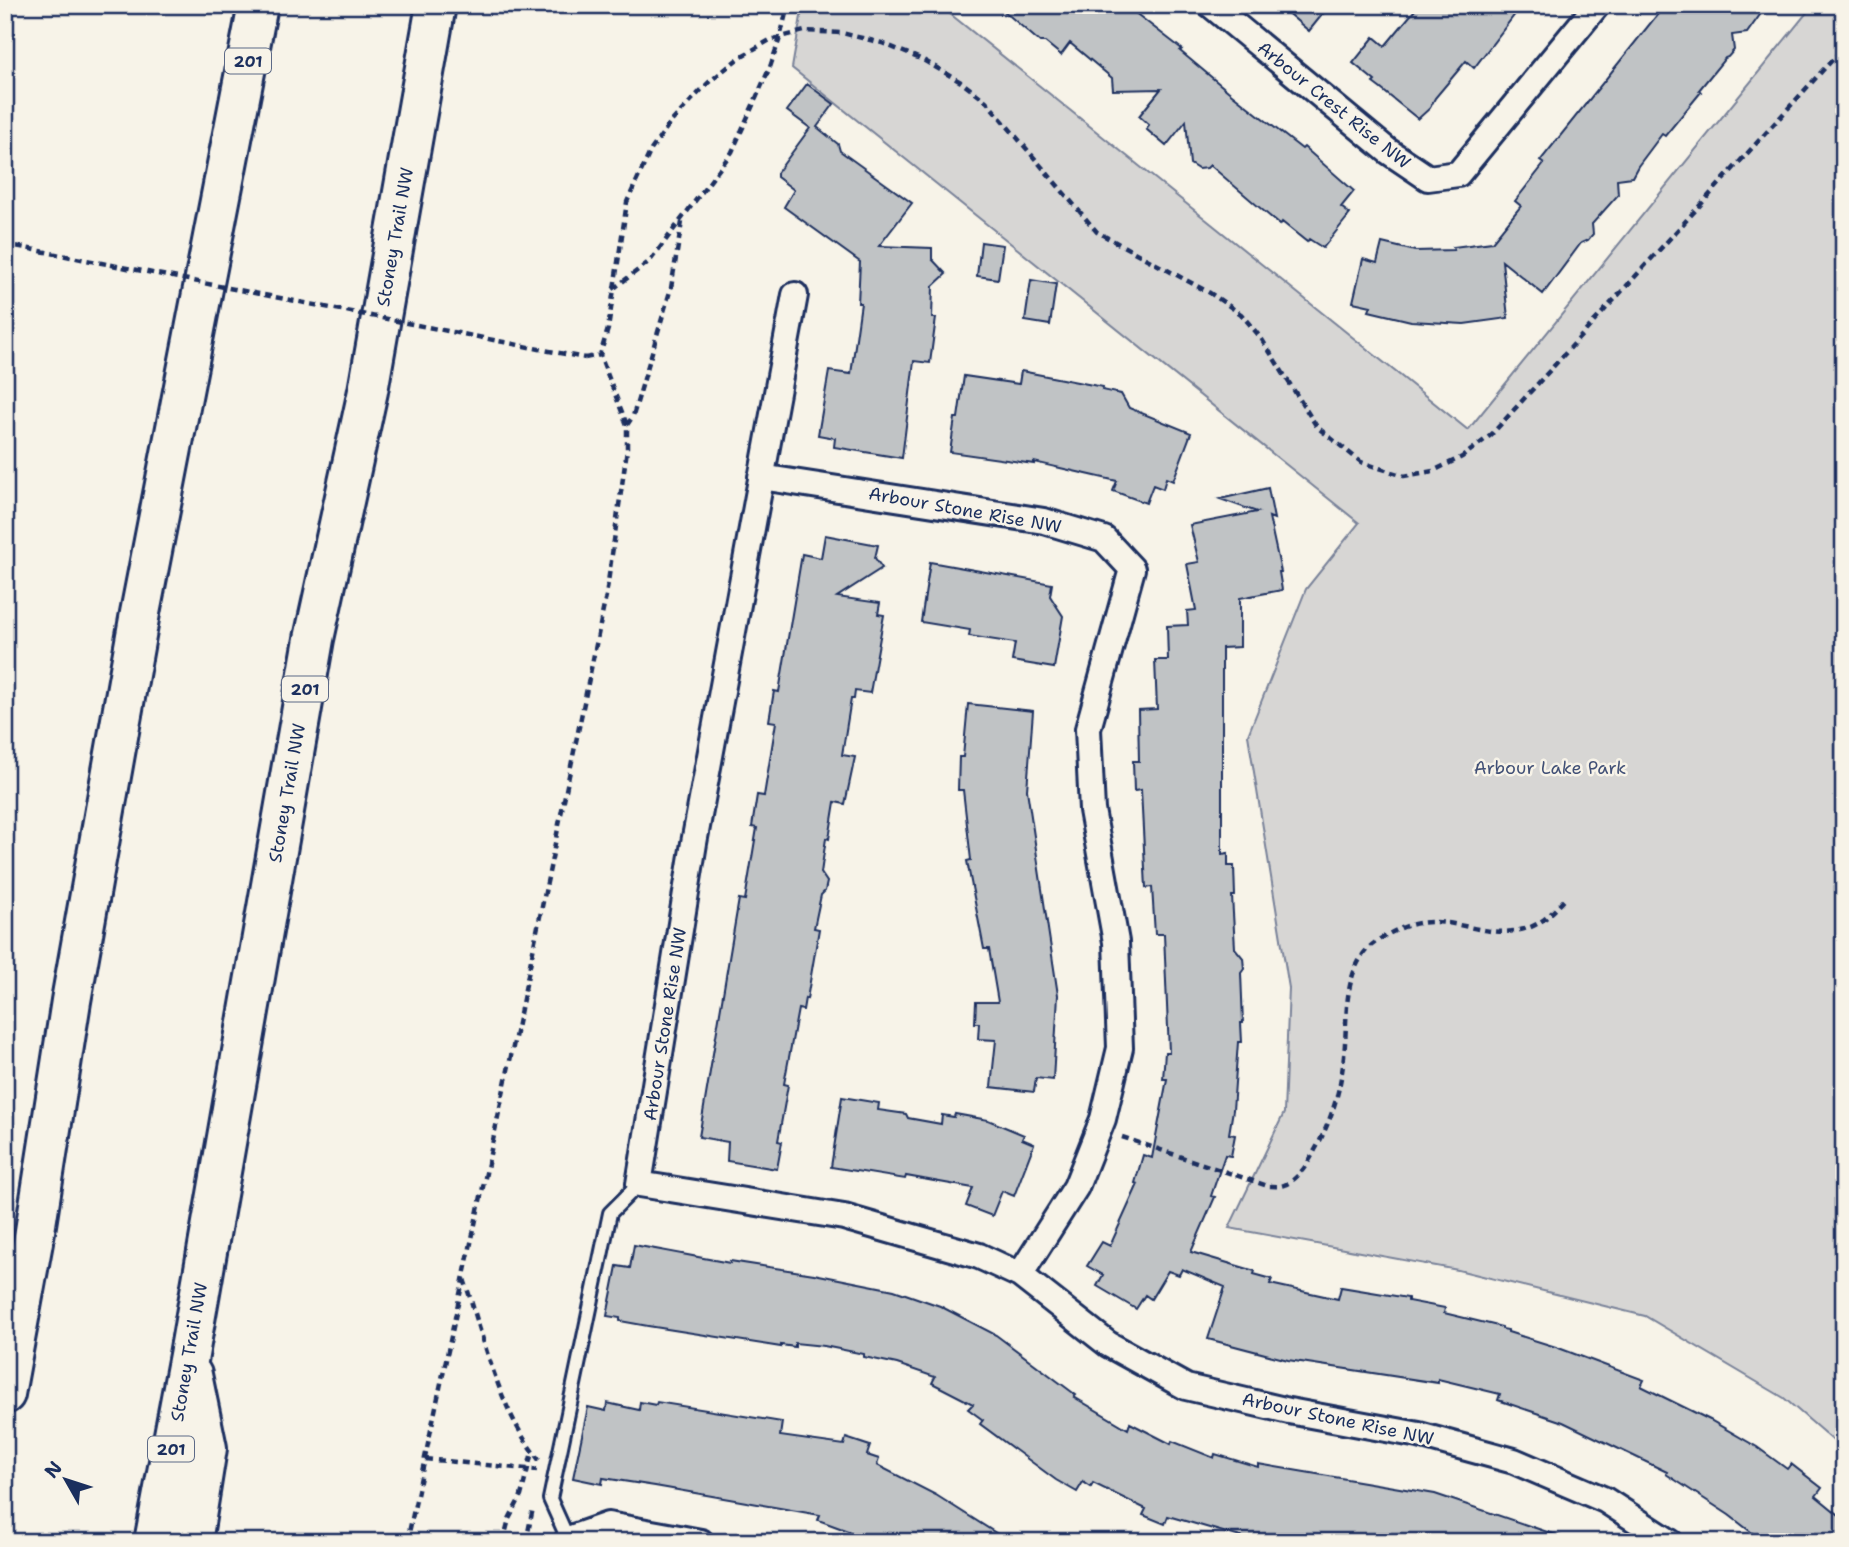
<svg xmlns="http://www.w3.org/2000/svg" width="1849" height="1547" font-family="'Shantell Sans',sans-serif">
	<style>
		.green { fill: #d7d6d4; stroke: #798299; stroke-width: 2 }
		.building { fill: #c0c3c5; stroke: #1b2f5e; stroke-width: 2 }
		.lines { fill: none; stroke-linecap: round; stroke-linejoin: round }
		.service-casing { stroke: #1b2f5e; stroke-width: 18 }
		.minor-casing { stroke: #1b2f5e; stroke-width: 30 }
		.motorway-casing { stroke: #1b2f5e; stroke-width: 44 }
		.path { stroke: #1b2f5e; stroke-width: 4.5; stroke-dasharray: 7 5; stroke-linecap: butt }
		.service { stroke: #f7f3e8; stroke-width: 12 }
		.minor { stroke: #f7f3e8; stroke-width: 24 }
		.motorway { stroke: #f7f3e8; stroke-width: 38 }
		.path-bridge { stroke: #1b2f5e; stroke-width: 4.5; stroke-dasharray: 7 5; stroke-linecap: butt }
		.labels { text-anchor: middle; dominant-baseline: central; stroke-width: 5; stroke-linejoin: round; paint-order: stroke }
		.shield { fill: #f7f3e8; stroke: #5d6a87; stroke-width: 2 }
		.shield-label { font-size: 16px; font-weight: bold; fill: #1b2f5e }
		.street-label { font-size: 18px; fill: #1b2f5e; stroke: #f7f3e8 }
		.park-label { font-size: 18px; fill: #415076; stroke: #f7f3e8 }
	</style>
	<rect width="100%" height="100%" fill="#f7f3e8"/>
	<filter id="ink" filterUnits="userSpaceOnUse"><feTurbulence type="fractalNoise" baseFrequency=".0143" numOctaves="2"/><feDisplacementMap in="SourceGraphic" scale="14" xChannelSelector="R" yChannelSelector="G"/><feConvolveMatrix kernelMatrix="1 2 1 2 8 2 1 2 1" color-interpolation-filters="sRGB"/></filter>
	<g filter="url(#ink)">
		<path class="green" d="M803,5H939L1468,430L1813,5H1844V1450L1784,1398L1645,1316L1458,1270L1229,1228L1284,1113L1289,988L1248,735L1306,589L1359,523L792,68Z"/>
		<path class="building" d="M997,5H1125L1182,49L1180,51L1228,91L1302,149L1304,147L1354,191L1341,207L1350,214L1323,248L1309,239L1307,242L1282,222L1280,225L1210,165L1207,168L1198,169L1190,164L1186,121L1166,146L1146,129L1149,125L1139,116L1161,89L1113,90L1112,78L1070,43L1061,55L1045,42H1040Z
			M1278,5H1330L1309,31Z
			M1419,5H1522L1474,68L1466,61L1435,98L1430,108L1418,119L1381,89L1373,83L1375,81L1353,63L1374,37L1385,46Z
			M1665,5H1767L1747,33L1732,35L1734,50L1728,57L1725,58L1699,90L1701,92L1665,136L1662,134L1638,166L1632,177L1617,179L1618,195L1592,224L1593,234L1588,240L1581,243L1543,294L1502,261L1508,318L1464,324L1411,321L1369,311L1371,306L1353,302L1363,259L1377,263L1382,243L1415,251L1454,250L1453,247L1492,242L1521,206L1515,201L1544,164L1540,161Z
			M807,84L834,104L817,127L838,144L840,151L912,203L879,246L932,248V259L946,274L933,286L932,318H936L930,363L914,361L902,458L834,447L835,438L818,435L829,371L851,374L861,303H858L860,262L784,207L794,190L777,177V173L810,128L787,111Z
			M981,242L1003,245L998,279L977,276Z
			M1031,280L1056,284L1050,325L1025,321Z
			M1021,371L1103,387L1102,390L1121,394L1129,408L1191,433L1173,481L1166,478L1163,489L1153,485L1146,503L1113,491L1117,481L1034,462V464L950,452L955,418H958L964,376L1019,384Z
			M1268,488L1274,519L1269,517L1281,572H1279L1282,590L1240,598V647L1222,648V854L1228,853V866H1234L1235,896H1232L1235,948L1243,958L1244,969L1241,973L1243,1023H1241L1242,1042H1238L1233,1110L1229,1134L1235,1135L1231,1156L1225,1155L1211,1196L1215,1197L1191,1252L1255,1271L1254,1274L1272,1279L1270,1284L1338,1299L1341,1287L1408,1298V1301L1445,1308L1444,1313L1502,1327V1329L1508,1330V1332L1556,1347L1644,1380L1641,1386L1710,1420L1757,1447L1787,1469L1791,1464L1822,1488L1816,1496L1844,1519V1542H1764L1729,1515L1666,1474L1667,1472L1563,1422L1498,1400L1500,1394L1438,1379V1383L1288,1360L1208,1339L1225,1287L1182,1269L1179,1275L1168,1271L1151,1299L1145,1295L1136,1309L1097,1286L1103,1275L1087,1266L1102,1242L1110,1246L1138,1184L1135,1183L1143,1155L1152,1158L1167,1079H1163L1165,1052H1169L1164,934H1155L1152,887L1146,888L1141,790L1134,791L1133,761H1139L1138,710L1157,709L1155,660H1168L1167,626L1188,625L1187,611L1196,610L1187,564L1199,562L1190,525L1257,512L1220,499Z
			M825,535L878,545L875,558L882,568L837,597L880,603L878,614L884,615L870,693L855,691L854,699H851L842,755L855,757L845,804L835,802L829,839L826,838L821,873L827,882L825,891L821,895L814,928L819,929L807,999L805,998L803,1010L798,1009L784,1084L788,1085L778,1141L782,1142L777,1169L727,1161L728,1142L699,1137L739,899L745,900L757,828L752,827L757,795L764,796L776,722L769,721L774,691L779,692L802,554L821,558Z
			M930,562L1052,584L1050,596L1063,616L1054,668L1012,661L1015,643L969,636L970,630L921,622Z
			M968,704L1033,711L1027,790L1058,995L1053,1080L1036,1078L1034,1092L991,1087L996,1040L978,1039L979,1023H975L976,1002H998L989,949H984L967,861L971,860L963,790H958L959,757H963Z
			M842,1097L879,1103L878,1110L906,1114L908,1118L941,1124L942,1115L954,1117L955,1114L988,1120L1024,1135L1022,1139L1034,1144L1014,1196L1002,1191L992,1216L966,1206L973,1188L906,1176L905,1179L831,1167Z
			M634,1245L730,1263V1261L814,1274L894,1290L940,1306L996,1335L1076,1395L1074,1397L1128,1429L1130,1423L1171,1444L1172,1441L1214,1458L1215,1454L1258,1467V1464L1435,1494L1565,1538V1542H1243L1244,1538L1168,1516L1165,1524L1143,1515L1146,1509L1093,1483L1091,1487L1083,1482L1077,1492L1056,1480L980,1424L983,1420L968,1409L973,1404L932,1383L935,1377L897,1364L864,1357V1354L824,1346L795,1343V1347L781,1345V1347L648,1326L620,1321V1318L607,1316L617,1266L630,1268Z
			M640,1402L656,1405L657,1402L782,1422L780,1436L844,1445L846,1438L870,1446L867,1455L879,1459L877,1465L936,1495L1010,1542H868L848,1531L818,1520L820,1515L655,1486L603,1478L602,1484L573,1478L588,1407L606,1411L607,1403L639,1410Z"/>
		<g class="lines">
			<defs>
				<path id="service" d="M568,1539L550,1499L610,1213L639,1184"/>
				<path id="minor" d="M1211,5L1388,151L1428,178L1458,174L1597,5
					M795,295L694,843L639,1184L844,1217L979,1256L1020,1275L1108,1344L1186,1387L1289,1411L1419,1435L1514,1461L1605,1500L1670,1542
					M761,477L1044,521L1104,539L1132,569L1088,729L1092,810L1116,942L1120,1048L1103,1119L1076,1187L1020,1275
					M568,1542V1539L608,1525L701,1542"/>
				<path id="motorway" d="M5,1394L35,1231L71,1001L140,613L258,5
					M154,1542L189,1355L314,639L368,391L436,5
					M192,1542L207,1448L192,1375"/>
			</defs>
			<use href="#service" class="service-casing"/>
			<use href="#minor" class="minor-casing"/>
			<use href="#motorway" class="motorway-casing"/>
			<path class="path" d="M613,289L650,261L732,152L770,67L780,38L788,5
				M585,358L600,355L608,329L627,202L651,150L670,123L708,83L740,57L770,40L804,31L842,33L882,43L923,60L961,82L986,101L1097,232L1210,293L1241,314L1261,338L1317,427L1361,462L1404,476L1433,471L1462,457L1491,435L1844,47
				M627,425L633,416L671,288L682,222
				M1122,1137L1268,1186C1272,1186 1279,1187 1284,1185C1298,1180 1309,1162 1315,1150C1334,1116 1343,1081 1345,1043C1347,1014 1345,985 1360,959C1366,948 1376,941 1387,935C1444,902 1477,944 1528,928C1543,923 1554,911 1565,899
				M464,1279C485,1341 498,1408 539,1460
				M425,1459L537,1470
				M407,1542L517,1028L606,596L627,450V425L600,355
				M503,1542L509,1519L521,1496L532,1452
				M526,1542L533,1508"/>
			<use href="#service" class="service"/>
			<use href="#minor" class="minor"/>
			<use href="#motorway" class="motorway"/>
			<path class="path-bridge" d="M5,244L585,358"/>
		</g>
	</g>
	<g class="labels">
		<g class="shield">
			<rect x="225" y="48.5" width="46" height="25" rx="5"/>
			<rect x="282" y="676.5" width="46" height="25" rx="5"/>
			<rect x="148" y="1436.5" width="46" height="25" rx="5"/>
		</g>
		<g class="shield-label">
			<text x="248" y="61">201</text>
			<text x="305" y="689">201</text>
			<text x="171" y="1449">201</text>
		</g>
		<g class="street-label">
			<text transform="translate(1334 105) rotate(39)">Arbour Crest Rise NW</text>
			<text transform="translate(395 237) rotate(-80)">Stoney Trail NW</text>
			<text transform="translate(965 510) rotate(10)">Arbour Stone Rise NW</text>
			<text transform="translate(287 793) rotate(-80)">Stoney Trail NW</text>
			<text transform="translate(665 1024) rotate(-81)">Arbour Stone Rise NW</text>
			<text transform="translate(189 1352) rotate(-80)">Stoney Trail NW</text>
			<text transform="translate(1338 1419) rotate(12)">Arbour Stone Rise NW</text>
		</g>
		<g class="park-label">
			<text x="1550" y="768">Arbour Lake Park</text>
		</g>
	</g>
	<rect width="1849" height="1547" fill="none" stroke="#f7f3e8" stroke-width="28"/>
	<rect x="14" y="14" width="1821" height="1519" fill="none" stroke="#1b2f5e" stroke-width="2.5" filter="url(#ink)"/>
	<g transform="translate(66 1480) rotate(309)" stroke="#f7f3e8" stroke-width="5" paint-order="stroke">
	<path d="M0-5L12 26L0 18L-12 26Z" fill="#1b2f5e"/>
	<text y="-10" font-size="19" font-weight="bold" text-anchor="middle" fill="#1b2f5e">N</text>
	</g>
</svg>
